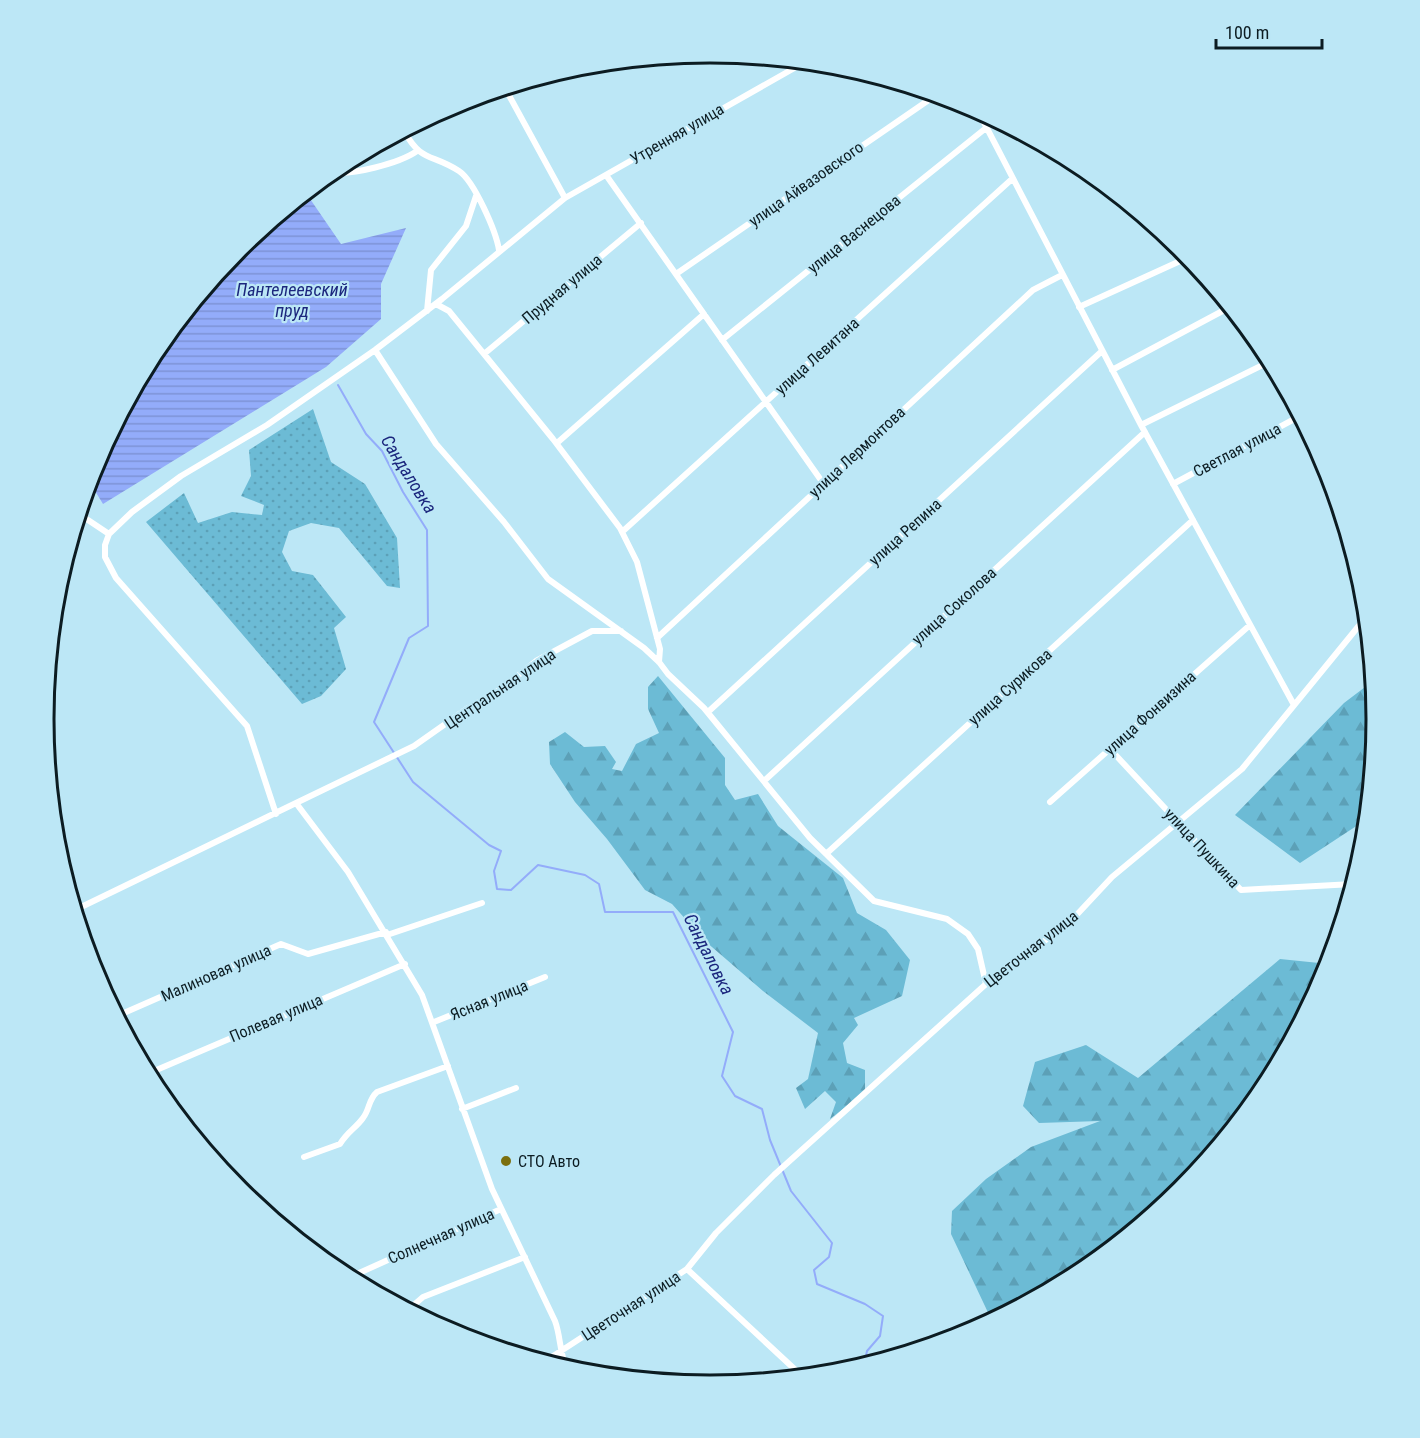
<svg xmlns="http://www.w3.org/2000/svg" width="1420" height="1438" font-family="'Roboto Condensed',sans-serif">
	<style>
		.grass { fill: url(#grass-dots) }
		.forest { fill: url(#forest-firs) }
		.water { fill: url(#water-rules) }
		.lines { fill: none; stroke-linecap: round; stroke-linejoin: round }
		.stream { stroke: #93acfa; stroke-width: 2 }
		.street { stroke: #fff; stroke-width: 6 }
		.poi-dot { fill: #7b6f0e; stroke: #bce7f6; stroke-width: 2 }
		.labels { text-anchor: middle; dominant-baseline: central; stroke-width: 4.5; stroke-linejoin: round; paint-order: stroke }
		.street-label { font-size: 16px; fill: #0c1c22; stroke: #bce7f6 }
		.poi-label { font-size: 16px; fill: #0c1c22; stroke: #bce7f6; text-anchor: start }
		.water-label { font-size: 18px; font-style: italic; fill: #1b267d; stroke: #bce7f6 }
		.rim { fill: none; stroke: #0c1c22; stroke-width: 3 }
	</style>
	<defs>
		<pattern id="grass-dots" width="8" height="8" patternUnits="userSpaceOnUse" patternTransform="scale(1.5)"><rect width="8" height="8" fill="#6cbbd5"/><path d="M2 2h.1M6 6h.1" fill="none" stroke="#5ca0b7" stroke-width="1.8" stroke-linecap="round"/></pattern>
		<pattern id="forest-firs" width="22" height="20" patternUnits="userSpaceOnUse" patternTransform="scale(1.5)"><rect width="22" height="20" fill="#6cbbd5"/><path d="M5 1l3.5 6h-7zM16 11l3.5 6h-7z" fill="#5ca0b7"/></pattern>
		<pattern id="water-rules" width="6" height="5" patternUnits="userSpaceOnUse" patternTransform="scale(1.5)"><rect width="6" height="5" fill="#93acfa"/><path d="M0 2.5h6" fill="none" stroke="#7e93d6"/></pattern>
	</defs>
	<rect width="100%" height="100%" fill="#bce7f6"/>
	<path class="grass" d="M313,409L331,462L365,484L397,538L400,588L387,586L339,528L311,523L289,531L282,552L292,571L313,575L346,617L334,628L346,669L321,696L302,704L146,522L184,493L198,523L232,512L262,515L264,505L241,496L251,476L249,450Z"/>
	<path class="forest" d="M658,676L725,758V785L735,800L758,794L778,826L843,878L857,913L886,930L910,960L902,996L854,1018L858,1025L843,1043L847,1063L865,1070V1092L830,1119L836,1102L825,1091L805,1109L796,1088L808,1079L818,1033L763,991L705,941L672,904L645,890L607,839L575,802L550,764L549,742L565,732L584,747L605,746L616,762L612,769L622,771L636,744L659,733L648,709V687Z
		M1373,681L1376,719L1366,823L1364,821L1300,863L1235,815L1344,703Z
		M1280,959L1329,964L1264,1090L1181,1191L1080,1273L992,1321L951,1234L952,1211L986,1179L1031,1147L1100,1121L1039,1123L1023,1106L1035,1062L1086,1045L1138,1078Z"/>
	<path class="water" d="M306,193L341,244L406,228L381,284V319L326,367L103,504L89,481L94,464L156,348L239,247Z"/>
	<g class="lines">
		<path class="stream" d="M338,385L366,434L382,451L403,492L427,530L428,626L409,638L374,722L413,782L489,845L501,851L494,871L497,889L511,890L538,865L585,875L599,884L605,912H673L733,1032L722,1076L735,1096L762,1109L770,1140L791,1191L832,1243L829,1257L814,1270L817,1284L865,1304L883,1316L880,1336L867,1351L864,1365"/>
		<path class="street" d="M505,88L565,198
			M977,109L1141,425L1294,705
			M404,131C422,163 431,153 459,171C474,181 496,231 499,250
			M331,172C351,176 400,163 417,151
			M606,175L823,483
			M676,274L936,95
			M436,304L449,311L553,439L620,528L637,562L660,649L659,662
			M1079,307L1189,257
			M427,311L431,270L466,226L476,196
			M722,340L986,128
			M375,350L436,444L504,522L548,579L644,648L659,662L668,674L704,708L810,838L874,901L947,919L968,934L978,949L986,984
			M484,354L641,223
			M1112,370L1230,307
			M1141,425L1271,361
			M557,443L704,314
			M1173,484L1300,416
			M79,514L109,534
			M622,532L1012,179
			M657,638L1033,290L1062,275
			M708,712L1102,351
			M1110,749L1241,890L1353,884
			M764,781L1145,432
			M1050,802L1250,625
			M296,803L414,746L468,708L501,689L536,661L592,631H621
			M276,814L247,726L116,578L105,557V545L109,534L132,512L181,476L267,425L375,350L442,299L565,198L805,62
			M826,854L1193,520
			M75,910L296,803L348,872L422,995L492,1189L555,1321C561,1337 559,1352 567,1369
			M387,935L482,903
			M117,1016L281,944L308,954L386,932
			M434,1022L545,977
			M147,1074L405,964
			M462,1109L516,1088
			M304,1157L340,1144C348,1131 356,1128 363,1118C370,1109 368,1100 377,1092L448,1066
			M687,1269L802,1376
			M348,1278L501,1209
			M408,1310L423,1297L525,1257
			M544,1362L687,1269L716,1233L774,1175L986,984L1070,922L1112,877L1242,769L1366,617"/>
	</g>
	<circle class="poi-dot" cx="506" cy="1161" r="6"/>
	<g class="labels">
		<g class="street-label">
			<text transform="translate(677 134) rotate(-30)">Утренняя улица</text>
			<text transform="translate(806 184) rotate(-35)">улица Айвазовского</text>
			<text transform="translate(854 234) rotate(-39)">улица Васнецова</text>
			<text transform="translate(562 289) rotate(-40)">Прудная улица</text>
			<text transform="translate(817 356) rotate(-42)">улица Левитана</text>
			<text transform="translate(1237 450) rotate(-28)">Светлая улица</text>
			<text transform="translate(857 452) rotate(-43)">улица Лермонтова</text>
			<text transform="translate(905 532) rotate(-42)">улица Репина</text>
			<text transform="translate(954 606) rotate(-42)">улица Соколова</text>
			<text transform="translate(1010 687) rotate(-42)">улица Сурикова</text>
			<text transform="translate(500 689) rotate(-34)">Центральная улица</text>
			<text transform="translate(1150 713) rotate(-42)">улица Фонвизина</text>
			<text transform="translate(1202 848) rotate(47)">улица Пушкина</text>
			<text transform="translate(1031 949) rotate(-38)">Цветочная улица</text>
			<text transform="translate(216 973) rotate(-24)">Малиновая улица</text>
			<text transform="translate(489 1000) rotate(-22)">Ясная улица</text>
			<text transform="translate(276 1018) rotate(-23)">Полевая улица</text>
			<text transform="translate(441 1236) rotate(-24)">Солнечная улица</text>
			<text transform="translate(631 1306) rotate(-33)">Цветочная улица</text>
		</g>
		<g class="poi-label">
			<text x="518" y="1161">СТО Авто</text>
		</g>
		<g class="water-label">
			<text x="292" y="289">Пантелеевский<tspan x="292" dy="21">пруд</tspan></text>
			<text transform="translate(409 474) rotate(58)">Сандаловка</text>
			<text transform="translate(709 954) rotate(63)">Сандаловка</text>
		</g>
	</g>
	<path d="M0 0H1420V1438H0ZM54 719a656 656 0 1 1 1312 0a656 656 0 1 1-1312 0Z" fill="#bce7f6" fill-rule="evenodd"/>
	<path class="rim" d="M54 719a656 656 0 1 1 1312 0a656 656 0 1 1-1312 0Z"/>
	<path d="M1216 39v9h106v-9" fill="none" stroke="#0c1c22" stroke-width="3"/>
	<text x="1225" y="39" font-size="18" fill="#0c1c22" stroke="#bce7f6" stroke-width="4.5" paint-order="stroke">100 m</text>
</svg>
